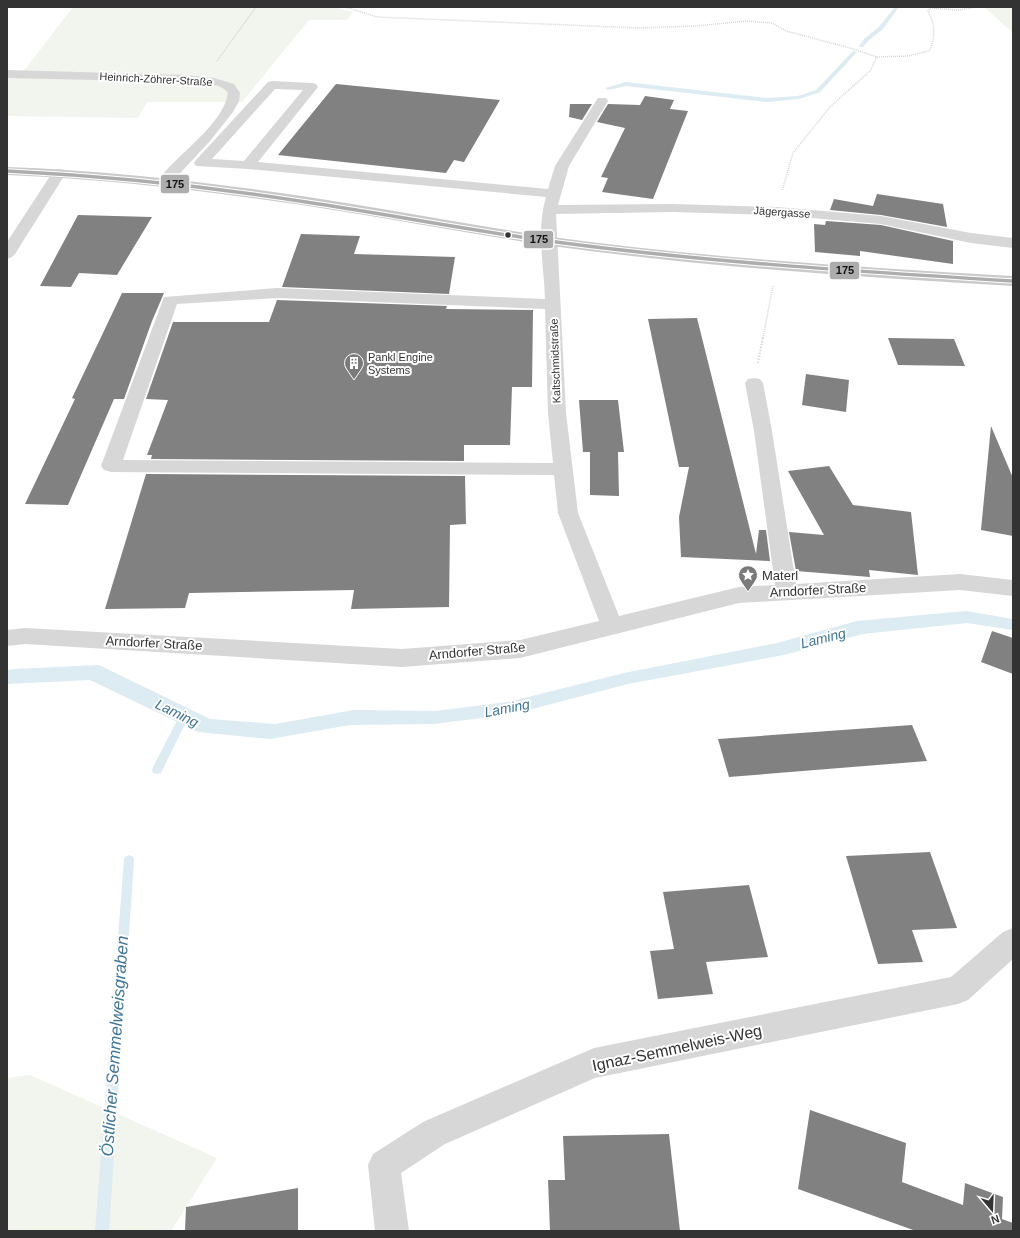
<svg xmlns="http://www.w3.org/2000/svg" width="1020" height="1238" font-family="Arial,sans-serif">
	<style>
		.green { fill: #f1f5ed }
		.water { fill: #ddebf3 }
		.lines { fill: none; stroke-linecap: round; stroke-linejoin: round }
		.stream { fill: #ddebf3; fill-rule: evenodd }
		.building { fill: #818181 }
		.path-far1 { stroke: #d6d6d6; stroke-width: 1.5; stroke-dasharray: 1 1; stroke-linecap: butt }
		.path { stroke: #d6d6d6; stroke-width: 2; stroke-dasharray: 1.5 1.5; stroke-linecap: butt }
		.minor { fill: #d7d7d7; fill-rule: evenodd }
		.major { fill: #cacaca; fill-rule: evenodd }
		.bus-1-casing { stroke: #fff; stroke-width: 5.5 }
		.bus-1 { stroke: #adadad; stroke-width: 3.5 }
		.bus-dot { fill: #333; stroke: #fff; stroke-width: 1.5 }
		.labels { text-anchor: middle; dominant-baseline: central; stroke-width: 4; stroke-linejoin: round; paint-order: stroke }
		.far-street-label { font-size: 11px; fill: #333; stroke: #fff }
		.far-poi-label { font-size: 11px; fill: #333; stroke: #fff; text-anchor: start }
		.poi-label { font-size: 13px; fill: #333; stroke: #fff; text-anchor: start }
		.street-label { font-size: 13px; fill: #333; stroke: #fff }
		.water-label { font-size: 14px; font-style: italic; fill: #3f7597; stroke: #fff }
		.near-street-label { font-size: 16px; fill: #333; stroke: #fff }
		.near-water-label { font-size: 17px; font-style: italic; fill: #3f7597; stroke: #fff }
		.line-badge { stroke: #fff; stroke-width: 1.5 }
		.pale-badge-label { font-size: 11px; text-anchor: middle; font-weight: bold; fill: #111 }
	</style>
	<rect width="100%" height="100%" fill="#fff"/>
	<path class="green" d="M73,7H333L353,12L347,20H309L242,102H147L138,118L7,116V71L21,72L26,68Z
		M984,7H1013V33Z
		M30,1075L217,1158L171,1231H7V1078Z"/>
	<path class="water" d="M966,611L1013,619V630L967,623L863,634L784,655L628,684L513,714L434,724L350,725L270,739L198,732L90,680L7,684V670L14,669L99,665L210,719L275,724L354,710L435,711L508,702L624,673L777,643L857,621Z"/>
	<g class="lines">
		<path class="stream" d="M895,7H899L883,29L869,40L863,47H859V46L865,38L879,27Z
			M853,51L857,52L820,92L799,99L767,102L626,86L608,90L605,88L626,82L767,98L798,96L816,90Z
			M184,712L187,713L189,716L161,773L157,774L153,773L152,770L153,767L181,713Z
			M129,855L133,857L134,860L109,1231H95L124,860L125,857Z"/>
	</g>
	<path class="building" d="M336,84L500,100L464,162L454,160L446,173L278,155Z
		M645,96L674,100L670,109L688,111L653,199L602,192L608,178L601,177L625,128L597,122L608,104L640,105Z
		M570,104H592L582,120L569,117Z
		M877,194L943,204L947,227L881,215L830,210L834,199L873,206Z
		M78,215L152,217L117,275L79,273L71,287L40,286Z
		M826,221L881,225L953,241V264L860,251V256L815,252L814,224L825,225Z
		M301,234L360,236L354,254L455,257L449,294L282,287Z
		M122,293H164L152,321L124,399H114L68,505L25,504L75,399L72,398Z
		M277,300L447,306L446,309L533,310L532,387H512L510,445H464V461L151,459L152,455H147L168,400L146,399L173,322H269Z
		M697,318L756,554L759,530H766L770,561L681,557L679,517L689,467H679L648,319Z
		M888,338L954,339L965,366L898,365Z
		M806,374L849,380L846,412L802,405Z
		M579,400H618L624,452H618L619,496L590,495V452H583Z
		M991,426L1013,478V536L981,530Z
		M829,466L853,505L911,512L918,575L869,570L870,577L796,571L789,532L824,535L788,471Z
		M146,474L465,476L466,524L450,525L449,607L351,609L354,590L189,593L185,608L105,609Z
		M992,631L1013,638V674L981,662Z
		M912,725L927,761L729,777L718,739Z
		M930,852L957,928L912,930L923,962L878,964L846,856Z
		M749,885L768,957L706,962L713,994L658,999L650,951L674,949L663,892Z
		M810,1110L906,1143L902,1182L963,1205L965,1183L1003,1197L1002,1219L1013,1223V1231H916L798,1189Z
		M669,1134L680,1231H550L548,1180H565L563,1136Z
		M298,1188V1231H185L186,1207Z"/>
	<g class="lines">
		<path class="path-far1" d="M345,7L377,17L639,28L696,26L747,21L772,23L786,31L850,48L877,57L870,71L830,107L793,153L782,191
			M877,57L908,56L929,51C936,38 935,24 928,11L930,8L959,10L976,7
			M217,61L256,7
			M763,338L773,285"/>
		<path class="path" d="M758,363L763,337"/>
		<path class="minor" d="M7,70L185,75L214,78L234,84L240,93L239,101L233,112L210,141L169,185L164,186L159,185L157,182C175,155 223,126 228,93C221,82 197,83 185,82L7,78Z
			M272,81L312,83L316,84L318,87L258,162L548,189L555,166L596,101L598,98H606L608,101L569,166L558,205L673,204L777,207L881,216L971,233L1013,238V248L971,243L881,224L777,215L673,212L556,214L566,413L578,513L619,616L739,587L775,585L754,431L745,383L748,379L754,378L760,379L763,383L772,431L796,584L960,574L1013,580V596L960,590L739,603L520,658L402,667L25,644L7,646V630L25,628L402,649L520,640L599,621L558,513L554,475L111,472L104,470L101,466L164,297L277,288L545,299C544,266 536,230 546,197L248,169L196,166L194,163L196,160L268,82ZM275,89L303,90L244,161L212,159ZM277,298L545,309L548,413L553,463L123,460L177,304Z
			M59,169L64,170L66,173L15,254L12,257L7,259V242L54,170Z
			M1013,928V959L968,1000L958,1004L595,1078L445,1144L401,1173L409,1231H375L368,1165L373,1154L423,1122L594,1048L951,977L1003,932Z"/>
		<path class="major" d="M7,167C121,171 234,185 346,203C414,214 483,227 552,237C705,258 859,267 1013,276V286C859,277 705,267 552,246C483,236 414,223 346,212C234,194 121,180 7,175Z"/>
		<defs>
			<path id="bus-1" d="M7,171C107,176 206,186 306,202C379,213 453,227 527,238C688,261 850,271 1013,281"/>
		</defs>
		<use href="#bus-1" class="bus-1-casing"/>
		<use href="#bus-1" class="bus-1"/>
	</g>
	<defs>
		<symbol id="building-pin" viewBox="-11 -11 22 30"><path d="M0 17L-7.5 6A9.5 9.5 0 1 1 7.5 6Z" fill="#7a7a7a" stroke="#fff"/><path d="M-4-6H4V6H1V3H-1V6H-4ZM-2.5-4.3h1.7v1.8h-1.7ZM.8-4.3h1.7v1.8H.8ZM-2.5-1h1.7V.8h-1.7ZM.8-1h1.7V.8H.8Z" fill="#fff"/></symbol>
		<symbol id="sight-pin" viewBox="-11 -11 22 30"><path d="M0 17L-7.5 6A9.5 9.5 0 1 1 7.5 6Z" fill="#7a7a7a" stroke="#fff"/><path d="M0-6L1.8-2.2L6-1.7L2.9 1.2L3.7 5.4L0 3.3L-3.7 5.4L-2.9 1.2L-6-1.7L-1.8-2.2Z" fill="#fff"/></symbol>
	</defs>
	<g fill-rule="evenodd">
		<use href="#building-pin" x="343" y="352" width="22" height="30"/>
		<use href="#sight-pin" x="737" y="564" width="22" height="30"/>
	</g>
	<circle class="bus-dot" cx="508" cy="235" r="3.5"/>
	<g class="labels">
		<g class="far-street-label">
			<text transform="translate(156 79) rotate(3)">Heinrich-Zöhrer-Straße</text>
			<text transform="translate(782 212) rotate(4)">Jägergasse</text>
			<text transform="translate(555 361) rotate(-92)">Kaltschmidstraße</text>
		</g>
		<g class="far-poi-label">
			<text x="368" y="357">Pankl Engine<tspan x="368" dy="13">Systems</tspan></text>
		</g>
		<g class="poi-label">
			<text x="762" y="575">Materl</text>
		</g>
		<g class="street-label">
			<text transform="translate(818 590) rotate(-3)">Arndorfer Straße</text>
			<text transform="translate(154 643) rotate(3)">Arndorfer Straße</text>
			<text transform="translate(477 651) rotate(-5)">Arndorfer Straße</text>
		</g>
		<g class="water-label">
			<text transform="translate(823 638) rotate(-14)">Laming</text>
			<text transform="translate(507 708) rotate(-11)">Laming</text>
			<text transform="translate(177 713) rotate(26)">Laming</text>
		</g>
		<g class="near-street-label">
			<text transform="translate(677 1048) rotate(-12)">Ignaz-Semmelweis-Weg</text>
		</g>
		<g class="near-water-label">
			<text transform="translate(115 1046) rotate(-86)">Östlicher Semmelweisgraben</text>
		</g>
	</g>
	<g class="line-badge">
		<rect x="160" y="174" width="30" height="20" rx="4" fill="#adadad"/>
		<rect x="523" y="230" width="31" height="19" rx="4" fill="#adadad"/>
		<rect x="829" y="261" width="31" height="19" rx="4" fill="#adadad"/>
	</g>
	<g class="pale-badge-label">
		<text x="175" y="188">175</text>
		<text x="539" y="243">175</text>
		<text x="845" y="274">175</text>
	</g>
	<rect width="1020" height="1238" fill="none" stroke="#333333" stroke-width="16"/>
	<g transform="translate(992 1210) rotate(161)" stroke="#ffffff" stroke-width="3" paint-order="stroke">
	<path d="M0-3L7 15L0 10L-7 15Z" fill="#333333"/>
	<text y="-6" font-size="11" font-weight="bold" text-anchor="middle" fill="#333333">N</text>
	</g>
</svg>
